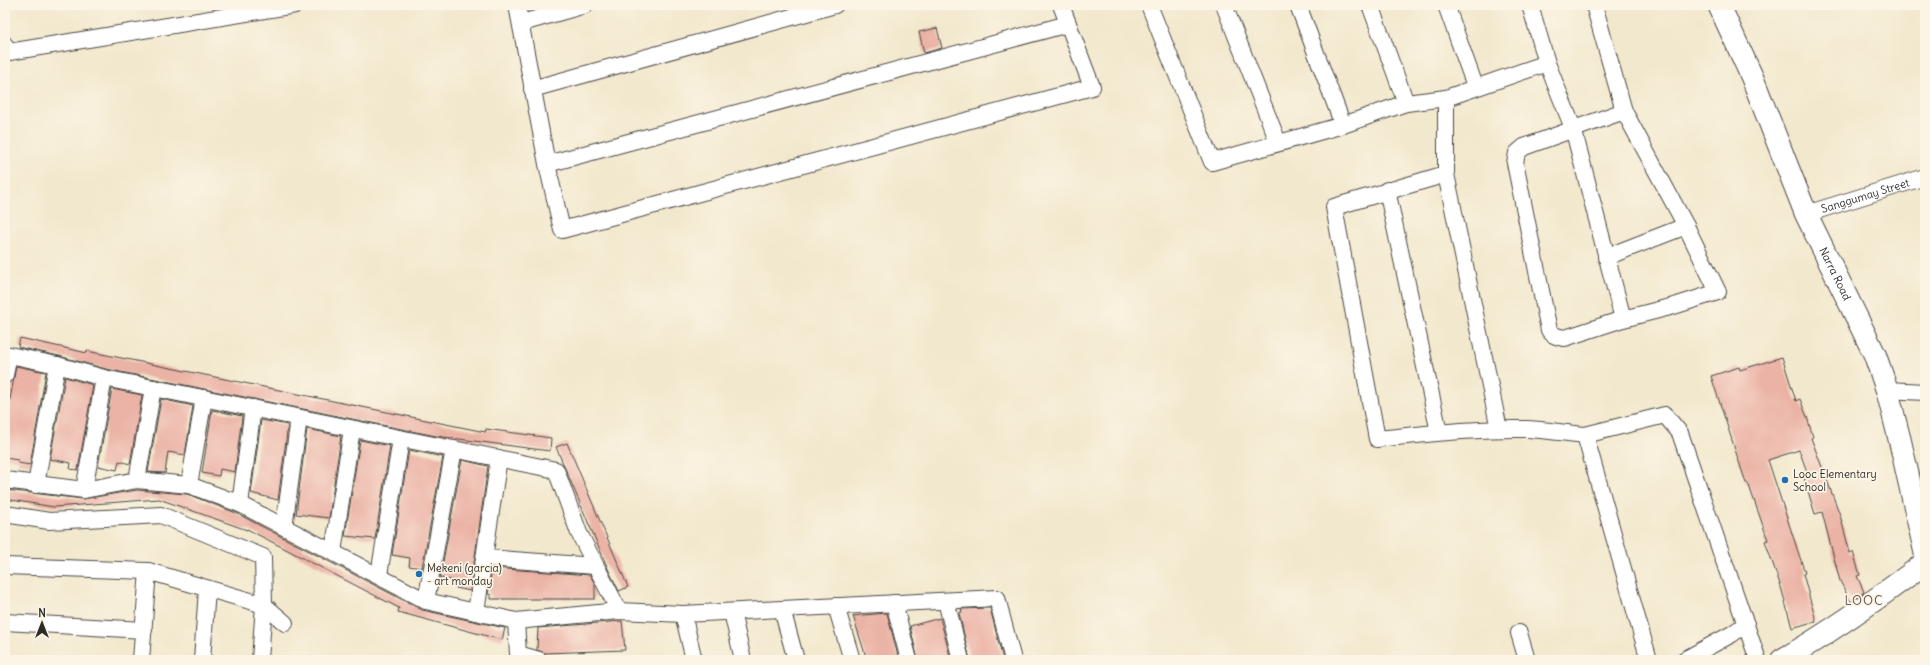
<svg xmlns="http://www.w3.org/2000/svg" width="1930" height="665" font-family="Delius,sans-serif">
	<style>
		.building { fill: #ebb2a6 }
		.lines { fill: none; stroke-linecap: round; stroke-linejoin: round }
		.minor-casing { stroke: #494743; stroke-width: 18 }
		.secondary-casing { stroke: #494743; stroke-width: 24 }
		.minor { stroke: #fff; stroke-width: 16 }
		.secondary { stroke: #fff; stroke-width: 22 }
		.poi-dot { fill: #1f6fb2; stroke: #fcf5e5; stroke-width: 1.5 }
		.labels { text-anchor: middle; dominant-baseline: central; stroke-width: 3.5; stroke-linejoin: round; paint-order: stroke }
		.street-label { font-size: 11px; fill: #2b2b2b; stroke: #fcf5e5 }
		.poi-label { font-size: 11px; fill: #2b2b2b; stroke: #fcf5e5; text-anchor: start }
		.quarter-label { font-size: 13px; letter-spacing: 1px; fill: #6e5a56; stroke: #fcf5e5 }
	</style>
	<rect width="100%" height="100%" fill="#fcf5e5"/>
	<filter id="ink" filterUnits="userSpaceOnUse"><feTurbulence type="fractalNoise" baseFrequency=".025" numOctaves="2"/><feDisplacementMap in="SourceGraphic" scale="8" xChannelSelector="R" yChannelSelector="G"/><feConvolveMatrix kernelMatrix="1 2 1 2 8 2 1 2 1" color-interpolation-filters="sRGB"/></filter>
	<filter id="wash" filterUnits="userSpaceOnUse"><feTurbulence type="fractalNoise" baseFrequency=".012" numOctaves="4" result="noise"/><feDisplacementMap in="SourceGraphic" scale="16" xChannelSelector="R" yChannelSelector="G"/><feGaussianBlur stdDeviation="0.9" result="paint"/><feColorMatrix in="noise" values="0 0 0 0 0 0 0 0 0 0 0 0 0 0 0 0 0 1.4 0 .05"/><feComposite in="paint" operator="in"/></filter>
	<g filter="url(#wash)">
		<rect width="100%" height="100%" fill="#f2e8cd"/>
		<g id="blocks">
			<path class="building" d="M937,28L942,48L924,53L919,32Z
				M20,338L87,353V351L485,432L486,429L551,438L550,451L436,436L106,369L59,356L18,347Z
				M1782,357L1796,401L1800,399L1807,417L1813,437L1811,438L1840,515L1850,553L1853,552L1860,575L1857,576L1864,592L1851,602L1840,581L1822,512L1815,514L1804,478L1809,477L1799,450L1768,460L1805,573L1803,574L1816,621L1792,628L1781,587L1765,541L1768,540L1748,483H1746L1711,376L1739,367L1740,370Z
				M16,366L46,372L30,465L18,463V460L5,458V427Z
				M65,377L93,385L78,470L70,469L71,463L50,459Z
				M112,389L142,395L130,464L119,461L117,470L98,466Z
				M161,399L193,406L185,455L168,452L165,473L148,472Z
				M212,410L242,416L235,472L220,469L219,476L202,473Z
				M261,420L288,425L278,500L251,493Z
				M307,429L341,436L329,518L296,514Z
				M360,440L390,446L375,539L345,536Z
				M567,443L628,587L619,591L609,571L556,447Z
				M409,450L443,457L422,568L409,566L410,558L392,555Z
				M462,460L488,466L470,591L456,588L458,581L440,578Z
				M5,490L83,499L137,490L187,494L236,513L422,610L505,628L502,640L398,612L399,608L247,529V530L159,499L54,507L5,499Z
				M492,568L590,575L595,584V599H491V595L488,594Z
				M990,608L1003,660H970L959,613L962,612L961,609Z
				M887,613L899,660H867L853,616Z
				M940,618L951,660H918L910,626Z
				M622,621L625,650L545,653L537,650L538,628Z"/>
		</g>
	</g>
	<g filter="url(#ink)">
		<use href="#blocks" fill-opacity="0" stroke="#494743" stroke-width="1"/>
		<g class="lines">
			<defs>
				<g id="minor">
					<path d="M517,5L547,164L562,230L1092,87L1061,5"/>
					<path d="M1149,5L1212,162L1343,125L1406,103L1446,98L1547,63"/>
					<path d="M1224,5L1278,142"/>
					<path d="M1298,5L1343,125"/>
					<path d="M1370,5L1406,103"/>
					<path d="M1446,5L1475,86"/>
					<path d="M1530,5L1547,63L1573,128L1623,319"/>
					<path d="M1594,5L1624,111L1686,226L1718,292L1674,306L1623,319L1565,338C1558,337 1553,336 1549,330L1515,163L1517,153L1524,147L1624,111"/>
					<path d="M522,23L585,5"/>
					<path d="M5,45L9,52L295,5"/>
					<path d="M532,89L835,5"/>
					<path d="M1446,98V174L1499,429"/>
					<path d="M547,164L1068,24"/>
					<path d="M1446,174L1334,207L1377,439C1427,434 1477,428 1527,429C1547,430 1566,433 1585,435"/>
					<path d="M1387,190L1439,432"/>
					<path id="s1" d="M1806,214L1925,177"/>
					<path d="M1606,257L1686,226"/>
					<path d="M5,354L57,365L104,378L556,470L579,533L619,611"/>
					<path d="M5,375L9,355"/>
					<path d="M1887,390L1925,392"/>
					<path d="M5,480L84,490L137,480L189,485L240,504L426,601L516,621L619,611L683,614L997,598L1013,660"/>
					<path d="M137,480L153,388"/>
					<path d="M36,485L57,365"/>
					<path d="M189,485L204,398"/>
					<path d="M84,490L104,378"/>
					<path d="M240,504L253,408"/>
					<path d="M5,514L49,521L161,515L263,557L264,605L260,660"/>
					<path d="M284,527L299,418"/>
					<path d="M333,552L352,429"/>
					<path d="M486,558L595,566"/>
					<path d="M5,566L148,571L264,605L285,623"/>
					<path d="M379,575L401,439"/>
					<path d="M426,601L454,449"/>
					<path d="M946,601L961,660"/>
					<path d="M894,603L909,660"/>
					<path d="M836,606L852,660"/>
					<path d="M782,609L796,660"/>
					<path d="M476,612L499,458"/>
					<path d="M732,612L743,660"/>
					<path d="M683,614L694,660"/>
					<path d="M516,621L518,654L539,660"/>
					<path d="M5,622L144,630"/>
					<path d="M1519,633L1527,660"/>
					<path d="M141,660L148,571"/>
					<path d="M202,660L207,589"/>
					<path d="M1650,660H1649L1585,435L1665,415L1680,433L1758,660"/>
					<path d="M1684,660L1732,634L1746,624"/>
				</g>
				<g id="secondary">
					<path id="s2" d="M1719,5L1752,77L1806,214L1875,355L1887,390L1900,441L1925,551"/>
					<path d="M1782,660C1829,633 1873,602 1917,569L1924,563L1925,559"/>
				</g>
			</defs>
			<use href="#minor" class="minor-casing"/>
			<use href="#secondary" class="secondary-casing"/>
			<use href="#minor" class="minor"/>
			<use href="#secondary" class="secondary"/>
		</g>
	</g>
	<g class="poi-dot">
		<circle cx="1785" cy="480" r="4"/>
		<circle cx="419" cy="574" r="4"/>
	</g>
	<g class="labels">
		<g class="street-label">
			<text stroke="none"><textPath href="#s1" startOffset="62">Sanggumay Street</textPath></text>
			<text stroke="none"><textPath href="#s2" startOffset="293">Narra Road</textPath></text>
		</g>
		<g class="poi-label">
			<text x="1793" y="474">Looc Elementary<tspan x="1793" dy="13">School</tspan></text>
			<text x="427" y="568">Mekeni (garcia)<tspan x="427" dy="13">- art monday</tspan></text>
		</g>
		<g class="quarter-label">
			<text x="1864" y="600">LOOC</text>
		</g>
	</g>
	<rect width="1930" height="665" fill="none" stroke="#fcf5e5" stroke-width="20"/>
	<g transform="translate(42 623)" stroke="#fcf5e5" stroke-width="3" paint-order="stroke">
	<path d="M0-3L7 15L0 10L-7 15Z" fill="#2b2b2b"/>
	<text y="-6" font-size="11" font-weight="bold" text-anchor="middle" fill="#2b2b2b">N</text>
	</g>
</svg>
